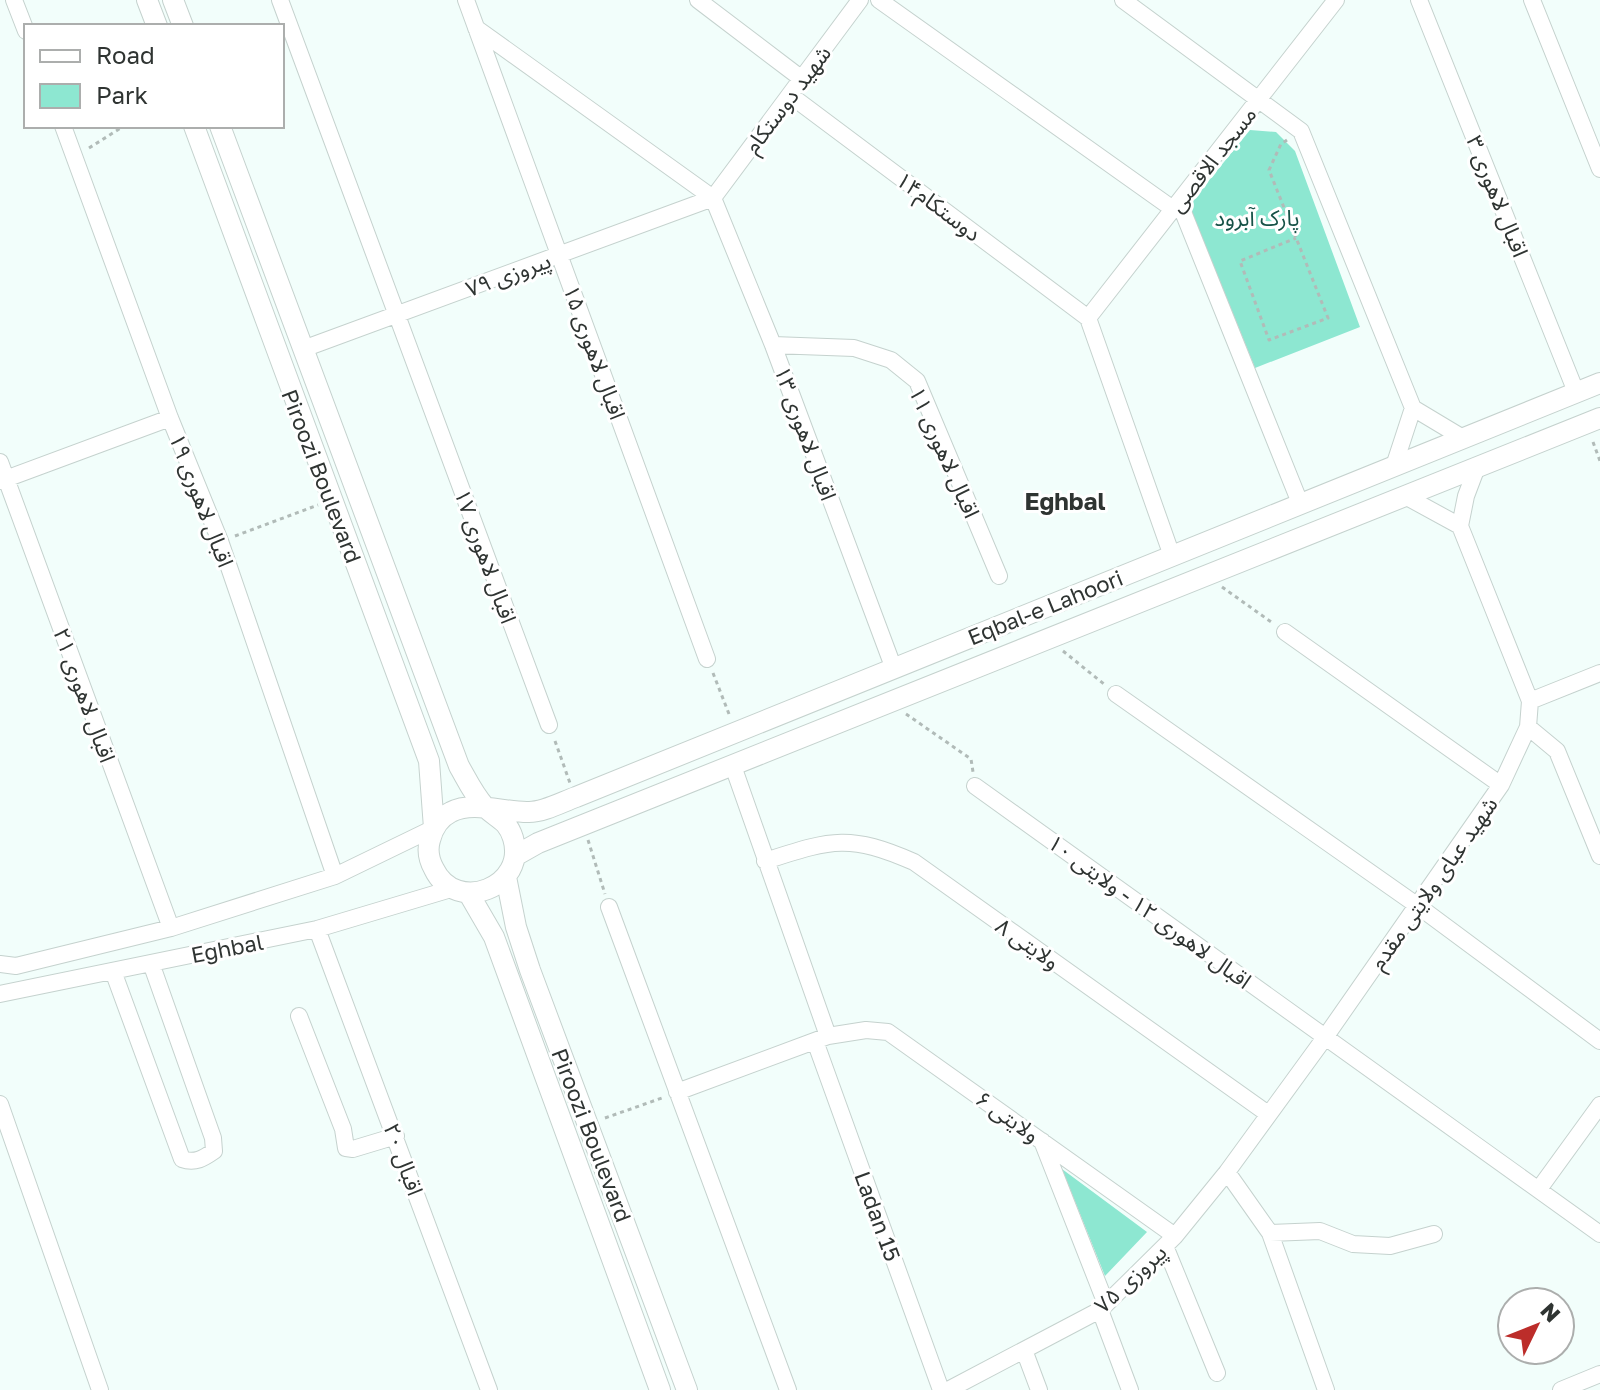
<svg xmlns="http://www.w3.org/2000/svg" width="1600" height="1390" font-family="'Golos Text','Noto Sans Arabic',sans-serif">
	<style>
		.green { fill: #8de7d1 }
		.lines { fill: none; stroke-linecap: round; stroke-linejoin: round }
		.minor-casing { stroke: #c5d2ce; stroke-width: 18 }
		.major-casing { stroke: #c5d2ce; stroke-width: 22 }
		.path { stroke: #b1bbb8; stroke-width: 3; stroke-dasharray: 4 4; stroke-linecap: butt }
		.minor { stroke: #fff; stroke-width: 16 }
		.major { stroke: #fff; stroke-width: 20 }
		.labels { text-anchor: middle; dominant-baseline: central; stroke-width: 6; stroke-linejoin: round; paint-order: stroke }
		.street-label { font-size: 22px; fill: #2f3432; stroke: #fff }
		.park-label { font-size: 22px; fill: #165247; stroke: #fff }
		.neighbourhood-label { font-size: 24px; font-weight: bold; fill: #2f3432; stroke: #fff }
	</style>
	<rect width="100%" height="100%" fill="#f2fefb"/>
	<path class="green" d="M1250,130L1276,132L1295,151L1360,327L1255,368L1189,205Z
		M1062,1169L1147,1232L1105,1276Z"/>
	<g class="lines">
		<defs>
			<path id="minor" d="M14,0L26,31
				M280,0L549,725
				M466,0L707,659
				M698,0L802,79
				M879,0L1173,209
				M1123,0L1301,131L1413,408L1463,438
				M1419,0L1576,392
				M1532,0L1600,169
				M476,28L713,198
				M790,95L1088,318
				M63,126L170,418L220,541L335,876
				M713,198L773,345L894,669
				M713,198L860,0
				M1179,202L1300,503
				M1088,318L1336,0
				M1088,318L1172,556
				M773,345L854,348L891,360L917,381L999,576
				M303,349L713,198
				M0,462L171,928
				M1394,466L1413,408
				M0,481L170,418
				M1405,496L1460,526
				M1460,526L1466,496L1477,467
				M1285,632L1501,785
				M1116,694L1418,906L1600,1041
				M1530,701L1600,673
				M1528,727L1557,751L1600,856
				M733,766L828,1036
				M975,786L1600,1234
				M765,861C831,840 848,833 914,862L1268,1114
				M609,907L788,1390
				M317,929L489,1390
				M0,964L16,966L171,928L335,876L434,828
				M113,971L182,1159C195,1164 204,1158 214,1151L213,1138L151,963
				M0,994L317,929L451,889
				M299,1016L343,1129L346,1148L353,1149L396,1136
				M815,1041L941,1390
				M677,1092L828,1036L866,1030L888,1032L1175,1236
				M0,1104L100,1390
				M1042,1141L1106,1304
				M1227,1172L1270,1233L1326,1390
				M1539,1189L1600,1105
				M1270,1233L1320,1231L1353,1244L1390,1246L1434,1234
				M1165,1246L1217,1373
				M1100,1310L1130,1390
				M1024,1350L1039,1390
				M948,1390L1100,1310L1175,1236L1227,1172L1326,1036L1501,785L1528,727L1530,701L1460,526
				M1561,1390L1600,1374"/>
			<path id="major" d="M147,0L157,26
				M173,0L183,26
				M194,126L429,761L434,828
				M220,126L459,766C467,780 474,795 485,807C497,819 507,819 513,838C528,887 456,915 434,869C429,860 427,850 430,840C433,828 439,818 451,812C473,800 505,813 529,812C544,812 562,802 576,797L1600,383
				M515,856L538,843L1600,418
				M506,877L516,927L530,970L687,1390
				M469,894L494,937L660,1390"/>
		</defs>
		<use href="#minor" class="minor-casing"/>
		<use href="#major" class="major-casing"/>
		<path class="path" d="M1287,140L1281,144L1269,170L1328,318L1269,340L1240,261L1296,238
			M89,148L124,126
			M1593,442L1600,461
			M235,536L318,505
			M1222,587L1274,624
			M1063,651L1104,684
			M713,673L729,714
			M906,714L971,759L973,772
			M555,741L570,783
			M588,840L605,894
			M605,1118L662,1098"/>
		<use href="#minor" class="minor"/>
		<use href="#major" class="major"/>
	</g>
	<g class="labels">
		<g class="street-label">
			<text transform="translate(787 99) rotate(-53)">شهید دوستکام</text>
			<text transform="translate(1212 159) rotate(-52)">مسجد الاقصی</text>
			<text transform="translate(1498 196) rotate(68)">اقبال لاهوری ۳</text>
			<text transform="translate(939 206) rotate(37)">دوستکام۱۴</text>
			<text transform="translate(508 274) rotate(-20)">پیروزی ۷۹</text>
			<text transform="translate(595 352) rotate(70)">اقبال لاهوری ۱۵</text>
			<text transform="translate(806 433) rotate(70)">اقبال لاهوری ۱۳</text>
			<text transform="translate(945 452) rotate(66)">اقبال لاهوری ۱۱</text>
			<text transform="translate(322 476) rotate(69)">Piroozi Boulevard</text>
			<text transform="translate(202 500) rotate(69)">اقبال لاهوری ۱۹</text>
			<text transform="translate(486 556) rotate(70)">اقبال لاهوری ۱۷</text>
			<text transform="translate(1045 607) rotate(-22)">Eqbal-e Lahoori</text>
			<text transform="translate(85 695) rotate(70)">اقبال لاهوری ۲۱</text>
			<text transform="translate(1433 883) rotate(-55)">شهید عبای ولایتی مقدم</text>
			<text transform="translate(1150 911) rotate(36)">اقبال لاهوری ۱۲ - ولایتی ۱۰</text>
			<text transform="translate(1028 943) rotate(35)">ولایتی ۸</text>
			<text transform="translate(227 948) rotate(-11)">Eghbal</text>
			<text transform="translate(1008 1116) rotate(35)">ولایتی ۶</text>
			<text transform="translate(592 1135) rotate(69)">Piroozi Boulevard</text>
			<text transform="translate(404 1159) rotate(70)">اقبال ۲۰</text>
			<text transform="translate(878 1216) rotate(70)">Ladan 15</text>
			<text transform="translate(1130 1278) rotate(-43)">پیروزی ۷۵</text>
		</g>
		<g class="park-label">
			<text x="1257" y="217">پارک آبرود</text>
		</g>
		<g class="neighbourhood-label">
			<text x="1065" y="500">Eghbal</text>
		</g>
	</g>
	<rect x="24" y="24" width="260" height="104" fill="#ffffff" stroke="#acaead" stroke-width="2"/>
	<rect x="40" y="50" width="40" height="12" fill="#ffffff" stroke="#acaead" stroke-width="2"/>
	<text x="96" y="64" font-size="24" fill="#2f3432">Road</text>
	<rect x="40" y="84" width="40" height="24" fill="#8de7d1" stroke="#acaead" stroke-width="2"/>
	<text x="96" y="104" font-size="24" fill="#2f3432">Park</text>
	<g transform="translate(1536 1326) rotate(47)"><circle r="38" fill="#ffffff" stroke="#acaead" stroke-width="2"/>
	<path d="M0-6L14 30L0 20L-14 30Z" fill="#bc2d2a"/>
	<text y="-12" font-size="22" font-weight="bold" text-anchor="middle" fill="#2f3432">N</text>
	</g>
</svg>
